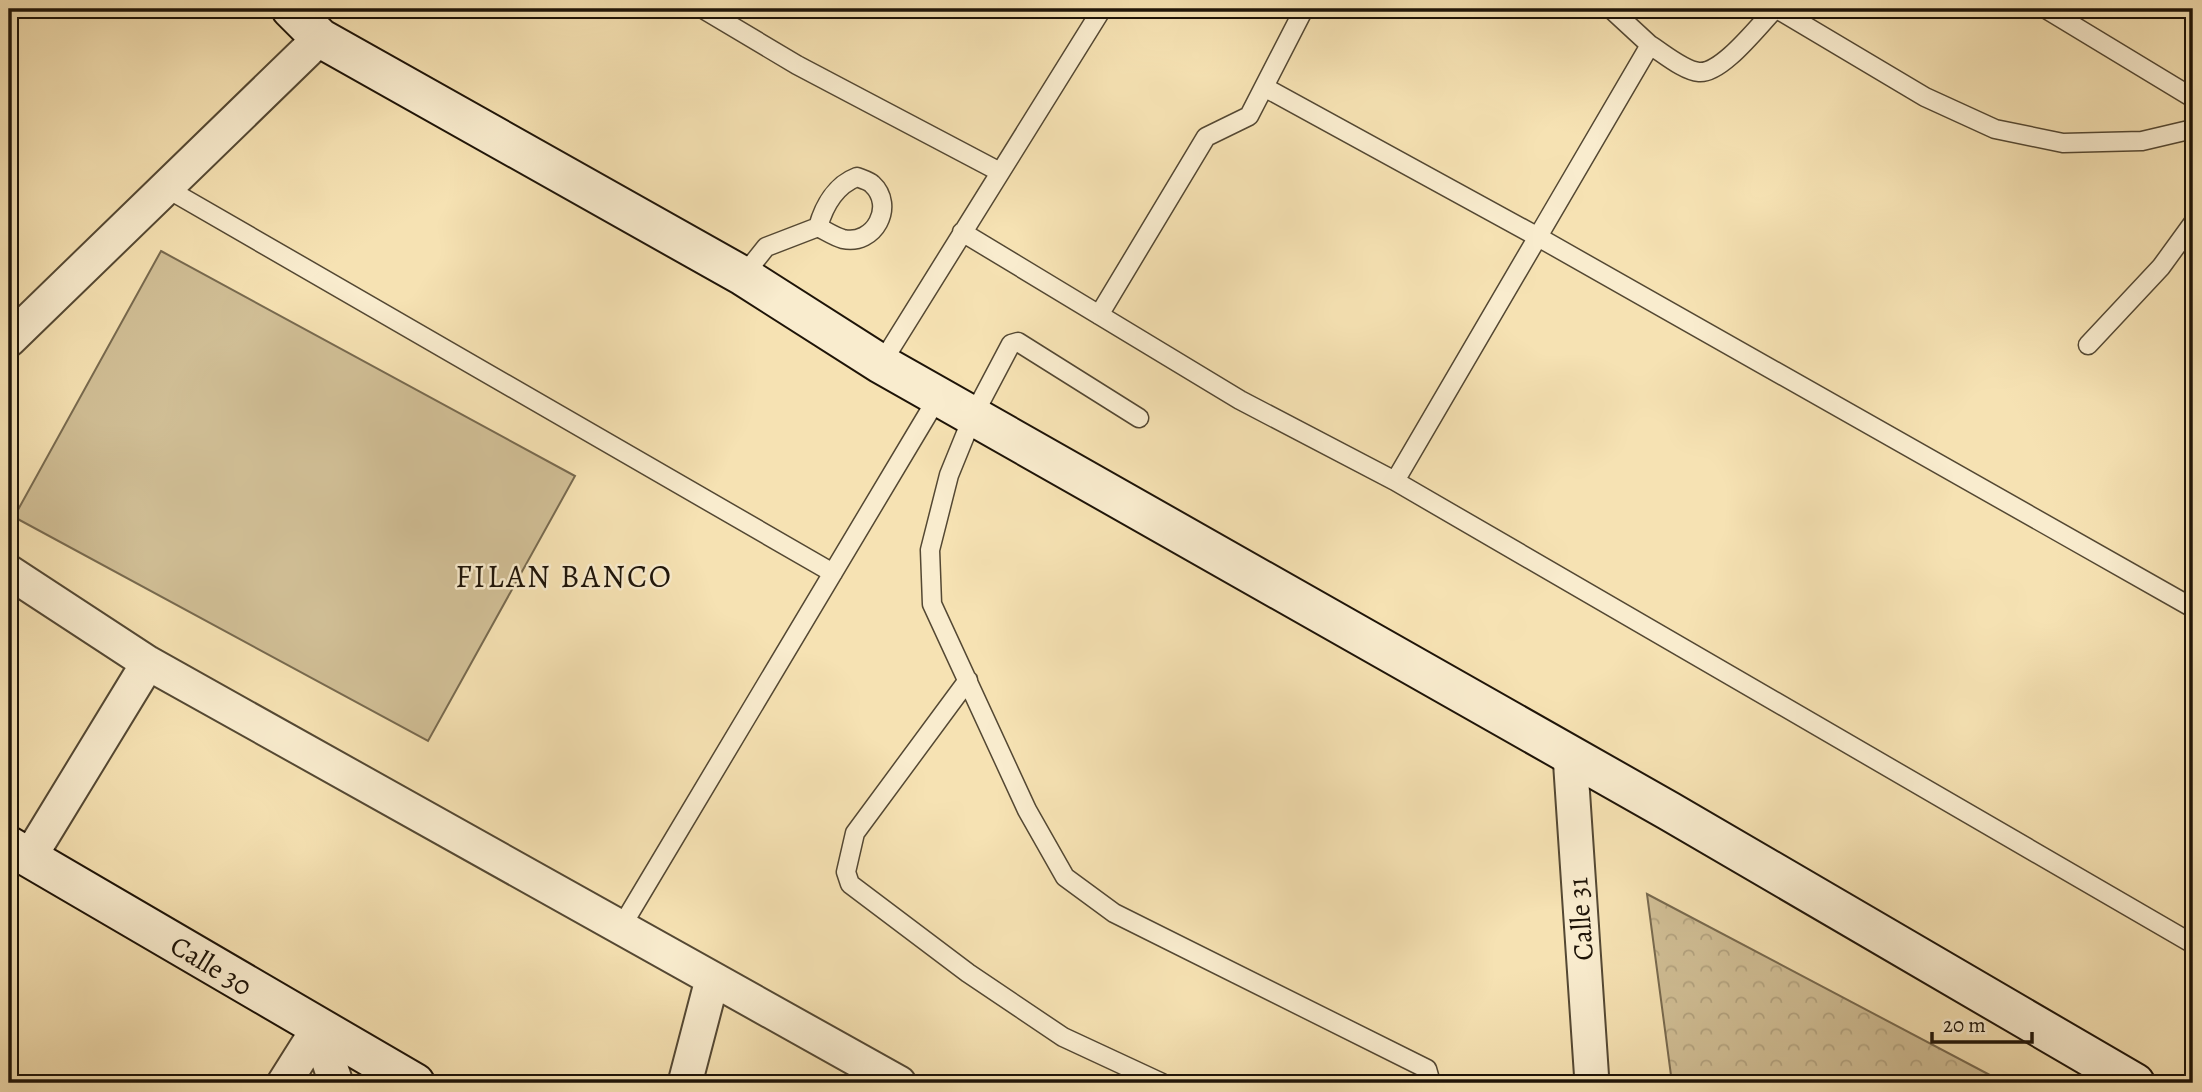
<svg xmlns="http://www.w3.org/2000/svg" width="2202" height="1092" font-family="Alegreya,serif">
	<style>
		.park { fill: url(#park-crowns); stroke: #786a4f; stroke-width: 2 }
		.pitch { fill: #d1bf96; stroke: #786a4f; stroke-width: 2 }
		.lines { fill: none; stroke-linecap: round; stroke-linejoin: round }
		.lane-casing { stroke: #544833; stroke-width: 21 }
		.street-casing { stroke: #544833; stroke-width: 37 }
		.secondary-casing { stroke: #1e1408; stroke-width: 42 }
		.lane { stroke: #f9ecce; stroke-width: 18 }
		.street { stroke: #f9ecce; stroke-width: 33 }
		.secondary { stroke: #f9ecce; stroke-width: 38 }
		.labels { text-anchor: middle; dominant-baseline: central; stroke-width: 5; stroke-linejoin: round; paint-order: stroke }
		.street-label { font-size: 28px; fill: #1e1408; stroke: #f9ecce }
		.quarter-label { font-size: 32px; letter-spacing: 2px; fill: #1e1408; stroke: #f9ecce }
	</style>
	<defs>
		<pattern id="park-crowns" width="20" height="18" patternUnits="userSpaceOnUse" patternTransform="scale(1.75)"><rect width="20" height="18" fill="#d1bf96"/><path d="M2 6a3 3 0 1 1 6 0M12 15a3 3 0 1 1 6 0" fill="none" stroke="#b3a380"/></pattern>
	</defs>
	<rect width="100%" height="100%" fill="#f6e2b3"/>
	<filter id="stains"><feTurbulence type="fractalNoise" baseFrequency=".00286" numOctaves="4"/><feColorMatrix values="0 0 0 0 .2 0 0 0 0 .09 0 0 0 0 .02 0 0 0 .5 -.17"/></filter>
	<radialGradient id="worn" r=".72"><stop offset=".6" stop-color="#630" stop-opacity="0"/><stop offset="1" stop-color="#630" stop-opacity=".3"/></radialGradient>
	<path class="park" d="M1647,894L2005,1083H1672Z"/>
	<path class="pitch" d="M161,251L575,476L428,741L14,517Z"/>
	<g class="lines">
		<defs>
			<path id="lane" d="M703,9L797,65L1000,172
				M1777,9L1925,97L1995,129L2063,143L2142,141L2193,129
				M2046,9L2193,98
				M1650,45C1663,53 1684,71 1699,72C1722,74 1759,25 1775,9
				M1264,87L1538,237L2193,608
				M166,188L833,573
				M962,232L1240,400L1395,481L2193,944
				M743,276L766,247L818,227C826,231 835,237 843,239C874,246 896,206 872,184C869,181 862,179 857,177C836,185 824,206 818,227
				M1099,315L1206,137L1249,116L1304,9
				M2088,345L2161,267L2193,223
				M881,364L1102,9
				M1139,418L1018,342L1011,344L973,416L949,475L930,550L932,604L1027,810L1065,877L1114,913L1427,1069L1431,1083
				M1395,481L1650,45L1611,9
				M968,680L855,833L846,872L850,884L968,973L1063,1037L1162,1083
				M620,929L938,397"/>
			<path id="street" d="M9,340L320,38
				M9,572L148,663L899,1083
				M1570,755L1592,1083
				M29,858L148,663
				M318,1029L336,1083
				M284,1083L318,1029
				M685,1083L712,980"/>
			<path id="secondary" d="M291,9L320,38L743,276L881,364L1669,811L2135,1083
				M9,846L415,1083"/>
		</defs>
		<use href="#lane" class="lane-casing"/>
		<use href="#street" class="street-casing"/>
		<use href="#secondary" class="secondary-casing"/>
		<use href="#lane" class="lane"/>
		<use href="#street" class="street"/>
		<use href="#secondary" class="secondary"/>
	</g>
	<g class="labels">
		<g class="street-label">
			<text transform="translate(1581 919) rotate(-94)">Calle 31</text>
			<text transform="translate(211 966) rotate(31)">Calle 30</text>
		</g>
		<g class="quarter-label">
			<text x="564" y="576">FILAN BANCO</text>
		</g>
	</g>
	<rect width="2202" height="1092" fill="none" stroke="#f6e2b3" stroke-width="35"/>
	<rect x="10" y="10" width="2181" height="1071" fill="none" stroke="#1e1408" stroke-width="3.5"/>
	<rect x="18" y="18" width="2167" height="1057" fill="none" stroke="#1e1408" stroke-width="2"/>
	<path d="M1932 1032v10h100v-10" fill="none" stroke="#1e1408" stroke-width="3.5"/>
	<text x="1943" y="1032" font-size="21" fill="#1e1408" stroke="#f9ecce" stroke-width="5" paint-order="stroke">20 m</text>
	<rect width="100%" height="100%" filter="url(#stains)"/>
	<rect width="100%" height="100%" fill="url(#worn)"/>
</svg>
